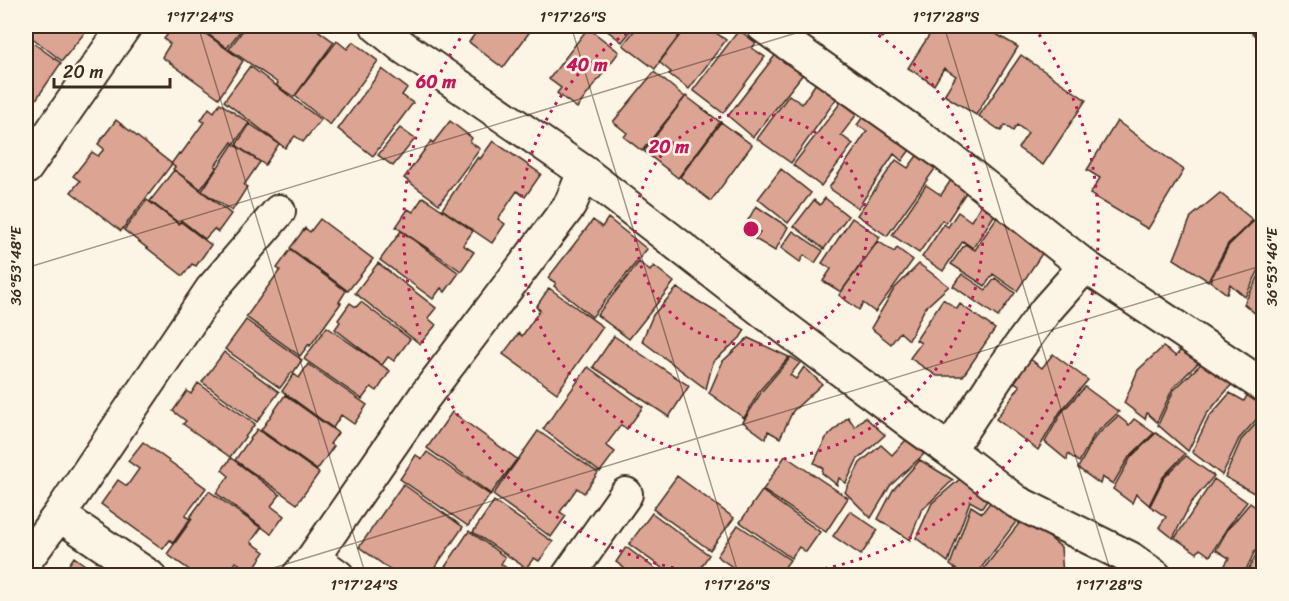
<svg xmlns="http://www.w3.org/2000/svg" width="1289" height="601" font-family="Sriracha,sans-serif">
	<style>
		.building { fill: #dba493; stroke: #3b2a1e; stroke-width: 1.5 }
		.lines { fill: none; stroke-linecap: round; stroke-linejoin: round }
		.lane-casing { stroke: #3b2a1e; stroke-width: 20 }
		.street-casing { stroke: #3b2a1e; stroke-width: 36 }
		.lane { stroke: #fcf5e5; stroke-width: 15 }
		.street { stroke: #fcf5e5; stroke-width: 32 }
		.ticks { fill: none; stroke: #3b2a1e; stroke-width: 1.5; stroke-opacity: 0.45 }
		.ring { fill: none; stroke: #c2185b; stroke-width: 3; stroke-dasharray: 3 6 }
		.centre { fill: #c2185b; stroke: #fcf5e5; stroke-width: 3 }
		.ring-label { font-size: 18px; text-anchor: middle; font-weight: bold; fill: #c2185b; stroke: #fcf5e5; stroke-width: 5; stroke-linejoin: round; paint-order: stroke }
		.neatline { fill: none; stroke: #3b2a1e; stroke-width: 2 }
		.ticks-label { font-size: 15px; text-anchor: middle; fill: #3b2a1e }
	</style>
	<rect width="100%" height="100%" fill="#fcf5e5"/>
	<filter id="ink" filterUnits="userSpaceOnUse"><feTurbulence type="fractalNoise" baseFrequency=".0167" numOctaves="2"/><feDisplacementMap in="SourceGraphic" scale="12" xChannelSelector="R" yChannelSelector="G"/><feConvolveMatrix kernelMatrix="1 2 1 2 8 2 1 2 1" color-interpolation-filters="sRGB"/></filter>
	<g filter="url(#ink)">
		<path class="building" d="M32,26H90L62,61L26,33Z
			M174,26H195L243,61L219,98L162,57L170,44L164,39Z
			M197,26H244L227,48Z
			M246,26H320L322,27L319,31L334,42L294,97L276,85L278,83L229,49Z
			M477,26H534L503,68L469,42L479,28Z
			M601,26H635L622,42Z
			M638,26H686L655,69L623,45Z
			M687,26H706L726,40L689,89L669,74L671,72L659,62Z
			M862,26H889L882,38Z
			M935,26H983L1018,47L976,115L944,95L956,76L944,68L934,85L908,68Z
			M588,28L619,52L577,108L557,93L561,88L549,79Z
			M739,30L756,43L752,48L765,57L723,113L693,90Z
			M26,38L61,63L29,110L26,108Z
			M337,41L347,49L353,42L378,61L330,125L295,96Z
			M777,53L803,74L753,137L728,116Z
			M1021,55L1086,100L1043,165L1018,148L1028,133L1017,125L1013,131L1005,125L1001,131L979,116Z
			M250,66L321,120L303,142L295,136L285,148L224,101Z
			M382,69L407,88L402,95L413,103L373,156L338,129Z
			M654,72L685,97L642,151L624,137L627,133L613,122Z
			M818,80L839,95L791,163L757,139L789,95L802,104Z
			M686,96L720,122L678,178L644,151Z
			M841,102L857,114L841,135L853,144L821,186L793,165Z
			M220,103L249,123L234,144L232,142L215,166L217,167L201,189L173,169L175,167L171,164L179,153L181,154L204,122L201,120L209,108L214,112Z
			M26,114L32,119L26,130Z
			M865,114L912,147L902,161L894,154L858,208L829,188L867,131L857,125Z
			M116,120L172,164L121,231L71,192L80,181L73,176L92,152L98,156L104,149L98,144Z
			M450,121L472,138L470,142L480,149L439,204L404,178L431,141L433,143Z
			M1117,121L1184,170L1148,229L1090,194L1100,178L1087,170Z
			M721,122L752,145L711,201L680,177Z
			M250,124L279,144L265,165L236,145Z
			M400,128L415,139L393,166L378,155Z
			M493,141L541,174L525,197L517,191L498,219L505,224L492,243L442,209L478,157L480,159Z
			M233,144L260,162L244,185L247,187L232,211L202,191Z
			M919,153L937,166L887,236L857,215L896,160L908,168Z
			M781,169L811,193L788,223L758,199Z
			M174,170L231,214L218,232L214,229L205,239L181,220L179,223L150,201Z
			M951,180L967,191L946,223L942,220L919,253L892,235L926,185L941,195Z
			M1220,193L1253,220L1228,244L1208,281L1174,259L1191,217Z
			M423,197L473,231L463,245L474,252L461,271L396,227L408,209L413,212Z
			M825,198L848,216L824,249L794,226L814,200L820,205Z
			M147,200L179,224L181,222L211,245L196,266L192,264L183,276L124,230Z
			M983,202L997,211L973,248L963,241L943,271L922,257L944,224L948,227L958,212L971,221Z
			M756,206L788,227L775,251L755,239L760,232L746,224Z
			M999,214L1047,246L1017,291L993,274L985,286L951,264L965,244L975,250Z
			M608,218L647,249L592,317L554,286L556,283L548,278L593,220L602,227Z
			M852,218L880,237L841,292L823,281L831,269L822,263Z
			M320,219L373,259L348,291L290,248L305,228L310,232Z
			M1254,221L1264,227V264L1261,266L1245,297L1230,284L1227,294L1210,281L1229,245Z
			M401,231L459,273L445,292L441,288L433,299L380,260Z
			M793,231L823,251L815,263L804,255L800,262L781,248Z
			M878,241L894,252L897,248L913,260L875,312L863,303L859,310L839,295Z
			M290,250L346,291L339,302L341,303L310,346L309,344L300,356L246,317L280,270L277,268Z
			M639,262L650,271L654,266L674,282L629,339L597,315Z
			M378,263L436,308L428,318L436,325L420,344L355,293Z
			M919,264L949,286L925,308L909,340L900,332L891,344L871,328L894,289Z
			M1264,266V321L1244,304Z
			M962,274L986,290L995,278L1015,293L998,317L953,286Z
			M549,288L603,327L557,393L503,354L519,333L522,336L540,310L536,307Z
			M677,288L745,330L740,338L713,362L706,389L642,341L653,315Z
			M943,299L957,309L960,304L995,329L963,376H937L910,358L921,343L916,340Z
			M361,302L410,339L394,361L388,357L382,365L335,329L340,322L338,320L350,303L356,307Z
			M246,320L302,360L293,373L292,372L280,388L225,349Z
			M327,327L390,371L377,391L371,387L362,399L304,359Z
			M614,336L689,386L669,417L593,367Z
			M748,338L789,357L760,390L744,418L709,393L723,361Z
			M1184,346L1200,361L1173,388L1157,422L1147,413L1145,419L1124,403L1138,370L1163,347L1176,356Z
			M224,352L279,392L257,422L202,382Z
			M1053,354L1088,380L1060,412L1038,450L996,419L1020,386L1009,378L1025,355L1042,368Z
			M791,357L800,363L790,375L796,379L804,367L822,384L793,411L780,438L768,431L766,439L743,422L762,391Z
			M1204,361L1233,383L1206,415L1188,451L1158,425L1174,390Z
			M308,364L367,405L354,424L341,415L333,428L282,391L294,374L299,378Z
			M588,367L643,407L627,429L621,425L606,445L615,452L600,472L543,429Z
			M198,383L255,424L230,457L183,424L186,421L173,411L187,391L191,394Z
			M1085,387L1119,412L1094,435L1079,462L1068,454L1067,460L1045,442L1062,412Z
			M1249,392L1264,405V411L1239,439L1222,475L1192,452L1209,417L1230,393L1244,401Z
			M285,395L338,433L330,444L334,446L317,470L261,430Z
			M452,412L517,459L491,494L427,448Z
			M1264,415V488L1261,497L1225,477L1241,440Z
			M1118,416L1129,425L1134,419L1154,433L1129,457L1113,484L1102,477L1100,484L1078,468L1095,437Z
			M848,417L855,427L865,417L885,435L857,460L846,483L839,478L837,485L822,473L823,468L814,463L826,438Z
			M257,429L319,473L297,504L235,460Z
			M538,431L598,473L584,493L577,488L560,512L566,516L551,537L493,495Z
			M1156,433L1185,454L1163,477L1149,505L1136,494L1132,503L1113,489L1131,457Z
			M906,440L924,454L890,486L871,518L845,492L860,463L881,445L892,455Z
			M143,442L206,488L185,516L190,519L173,543L170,540L163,549L101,504L118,480L127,486L139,469L128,461Z
			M427,452L490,495L468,526L400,479L416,455L422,459Z
			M785,456L848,498L826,532L763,490Z
			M1186,456L1214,476L1191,503L1173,538L1159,527L1166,517L1150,506L1164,478Z
			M231,458L280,495L271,506L284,516L271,534L216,493L229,476L222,470Z
			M920,460L953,480L921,511L910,540L878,519L893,490Z
			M677,476L734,518L710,550L653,509Z
			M960,479L989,498L982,508L970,501L948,562L916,538L932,503Z
			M1214,479L1247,502L1227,528L1210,556L1200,549L1197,553L1175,538Z
			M403,484L463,527L429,576H399L359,547Z
			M209,491L261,528L251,542L265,552L251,572L236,562L229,572L235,576H198L167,554L192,519L190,517Z
			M762,491L820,532L806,552L799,547L791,558L740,522Z
			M992,500L1019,518L975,576H965L950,565L971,506L982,513Z
			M494,501L553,542L539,561L534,558L526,568L473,532Z
			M1250,503L1264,513V544L1255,551L1243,576H1227L1221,572L1229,558L1216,550L1228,529Z
			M850,511L878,530L861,555L833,536Z
			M652,513L709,555L695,576H673L629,544Z
			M1024,517L1061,547L1063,576H978Z
			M738,525L790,560L784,568L789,572L787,576H745L717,556Z
			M469,531L505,557L501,564L518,576H439Z
			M626,547L665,576H619L624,568L616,562Z
			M1264,548V576H1245L1257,553Z
			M74,557L100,576H61Z"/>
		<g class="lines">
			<defs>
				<path id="lane" d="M1258,26L1264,30"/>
				<path id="street" d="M377,26L403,47L584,172L768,315L914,425L949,450L1017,502L1130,558L1155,576
					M763,26L947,156L1085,266L1264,386
					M26,168L125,26
					M949,450L1000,373L1046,310L1085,266
					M59,515L149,576
					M313,558L338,576
					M26,560L59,515L211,290L279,211
					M298,576L313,558L425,396L570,205L584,172
					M568,576L626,494"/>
			</defs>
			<use href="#lane" class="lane-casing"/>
			<use href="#street" class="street-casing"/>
			<use href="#lane" class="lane"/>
			<use href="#street" class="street"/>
		</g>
	</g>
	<path class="ticks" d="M198,26L366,576M571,26L739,576M944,26L1112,576M26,268L819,26M247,576L1264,265"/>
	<g class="ring">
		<circle cx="751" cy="229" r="116"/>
		<path d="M863 26A232 232 0 1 1 639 26"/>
		<path d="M718 575A348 348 0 0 1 468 27M1034 27A348 348 0 0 1 784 575"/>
	</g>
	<circle cx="751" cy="229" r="9" class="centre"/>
	<g class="ring-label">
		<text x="587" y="71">40 m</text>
		<text x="436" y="88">60 m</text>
		<text x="669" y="153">20 m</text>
	</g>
	<rect width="1289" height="601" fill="none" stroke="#fcf5e5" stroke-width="66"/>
	<path d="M54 78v9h116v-9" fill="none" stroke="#3b2a1e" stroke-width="3"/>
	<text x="63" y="78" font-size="18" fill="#3b2a1e" stroke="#fcf5e5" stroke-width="4.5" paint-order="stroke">20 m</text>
	<rect x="33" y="33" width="1223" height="535" class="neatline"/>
	<g class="ticks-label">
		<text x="200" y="22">1°17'24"S</text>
		<text x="573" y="22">1°17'26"S</text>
		<text x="946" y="22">1°17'28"S</text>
		<text transform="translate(16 266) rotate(-90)" y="5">36°53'48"E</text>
		<text transform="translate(1272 267) rotate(-90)" y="5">36°53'46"E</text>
		<text x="364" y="590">1°17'24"S</text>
		<text x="737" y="590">1°17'26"S</text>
		<text x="1109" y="590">1°17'28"S</text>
	</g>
</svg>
